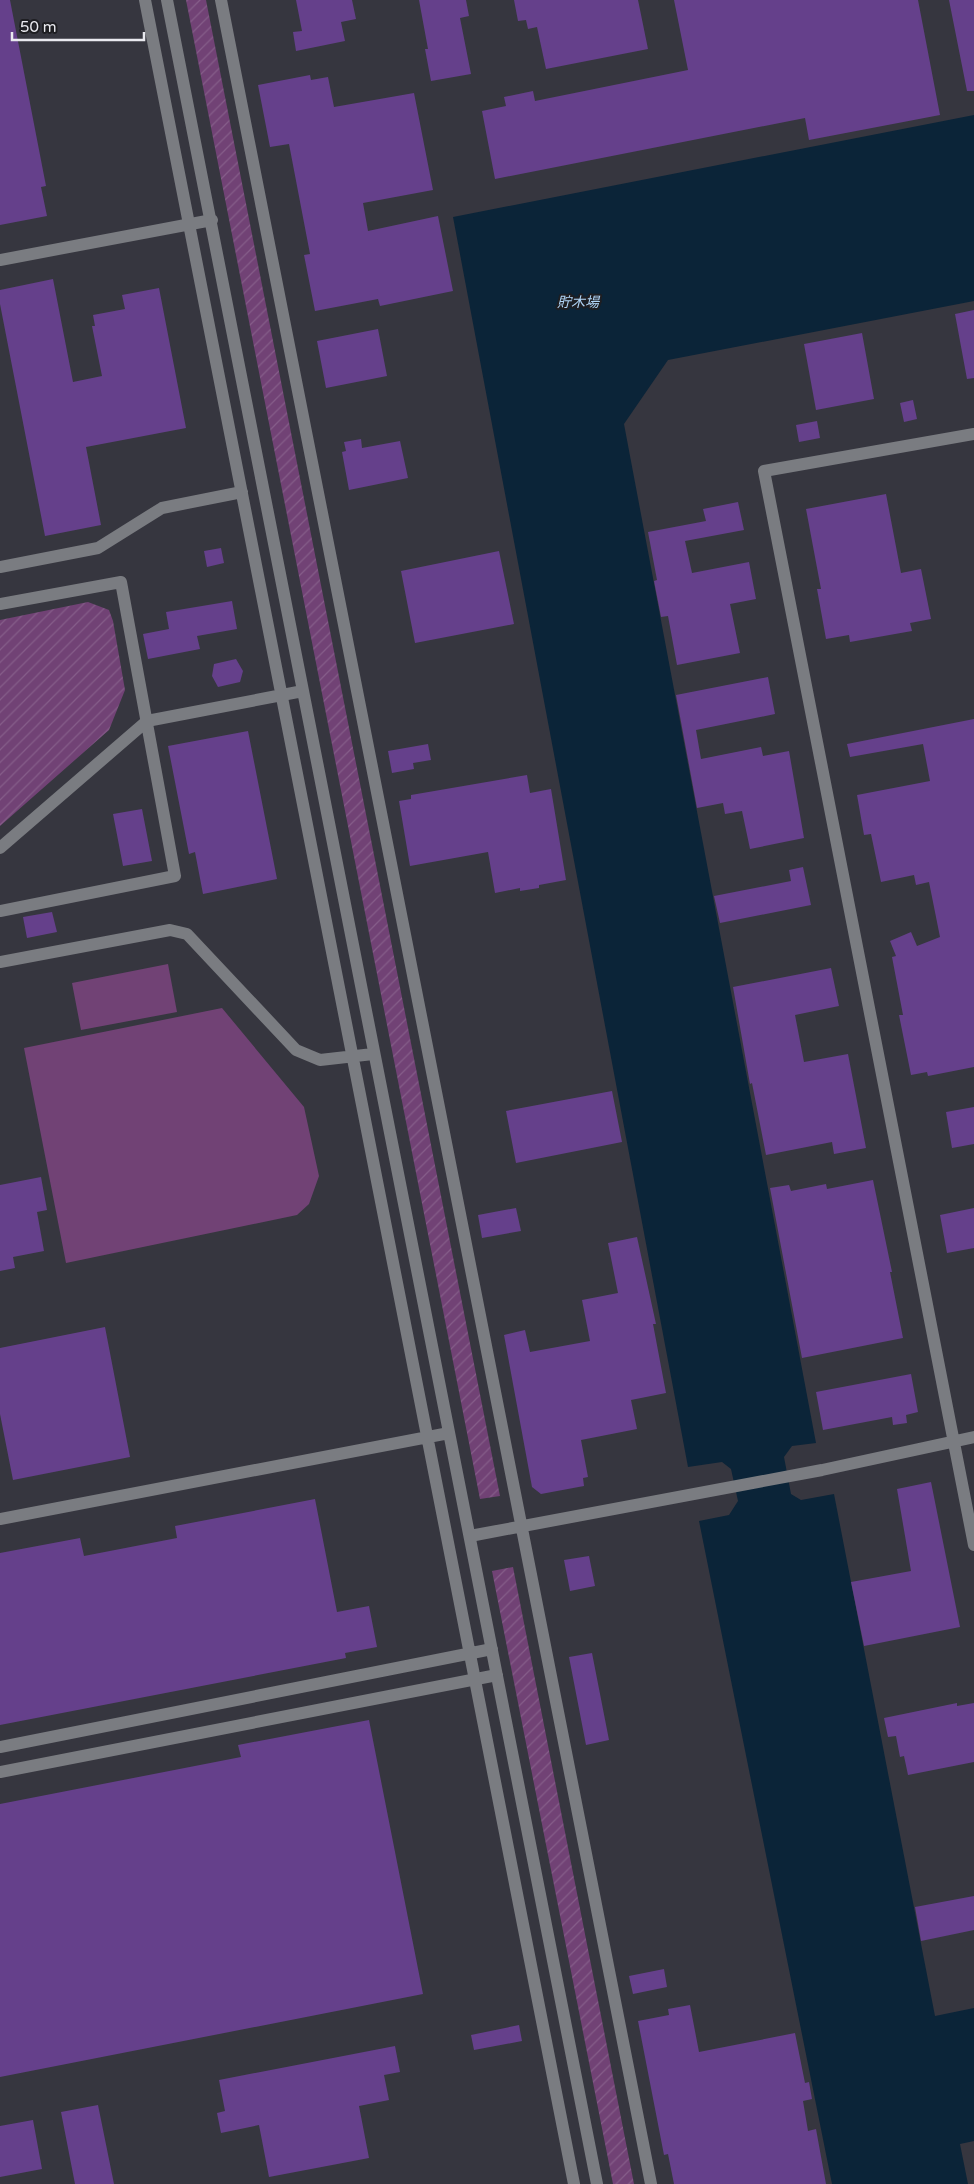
<svg xmlns="http://www.w3.org/2000/svg" width="974" height="2184" font-family="'Varela Round','Noto Sans JP',sans-serif">
	<style>
		.garden { fill: url(#garden-furrows) }
		.pitch { fill: #714275 }
		.water { fill: #0b2438 }
		.building { fill: #65408b }
		.lines { fill: none; stroke-linecap: round; stroke-linejoin: round }
		.minor { stroke: #7a7c81; stroke-width: 12 }
		.labels { text-anchor: middle; dominant-baseline: central; stroke-width: 4; stroke-linejoin: round; paint-order: stroke }
		.water-label { font-size: 14px; font-style: italic; fill: #b0d5f7; stroke: #1e1e22 }
	</style>
	<defs>
		<pattern id="garden-furrows" width="10" height="10" patternUnits="userSpaceOnUse" patternTransform="scale(1.25)"><rect width="10" height="10" fill="#714275"/><path d="M-1 1l2-2M0 10L10 0M9 11l2-2" fill="none" stroke="#855d89"/></pattern>
	</defs>
	<rect width="100%" height="100%" fill="#36363f"/>
	<path class="garden" d="M186,0H206L500,1496L480,1499Z
		M88,602L109,610L113,621L125,690L109,730L0,826V620Z
		M513,1567L634,2184H613L492,1571Z"/>
	<path class="pitch" d="M168,964L177,1012L81,1030L72,983Z
		M222,1008L304,1107L319,1176L309,1204L297,1215L66,1263L24,1048Z"/>
	<path class="water" d="M974,115V301L668,360L624,424L816,1443L792,1446L784,1457L791,1494L801,1500L834,1494L935,2016L974,2008V2141L960,2144L968,2184H832L699,1521L729,1515L738,1501L731,1469L722,1462L688,1467L453,217Z"/>
	<path class="building" d="M0,0H10L46,186L41,187L47,216L0,225Z
		M296,0H352L356,19L341,22L345,41L296,51L293,32L302,31Z
		M419,0H466L469,16L460,18L471,74L431,81L425,49H428Z
		M514,0H638L648,49L546,69L537,27L528,29L526,20L518,21Z
		M674,0H918L940,115L809,140L805,118L495,179L482,111L506,106L504,97L533,91L535,101L688,70Z
		M949,0H974V91H967Z
		M310,75L311,80L328,77L334,107L414,93L433,190L363,203L368,231L438,216L453,291L380,306L378,299L315,311L304,255L310,254L289,144L270,147L258,85Z
		M53,279L73,382L102,376L92,326H95L93,315L125,309L122,295L159,288L186,428L86,447L101,525L45,536L0,304V290Z
		M974,310V378L967,379L955,314Z
		M378,329L387,376L326,388L317,341Z
		M862,333L874,399L816,410L804,344Z
		M913,400L917,419L904,422L900,403Z
		M817,421L820,438L799,442L796,425Z
		M361,439L362,448L400,441L408,478L349,490L342,452L346,451L344,442Z
		M886,494L901,573L921,569L931,619L910,623L912,631L850,642L849,635L826,639L817,589H821L806,509Z
		M738,502L744,530L685,541L692,573L749,562L756,599L730,604L740,653L677,665L668,616L661,617L654,581L657,580L648,532L706,521L703,509Z
		M221,548L224,563L207,567L204,551Z
		M499,551L514,624L415,643L401,571Z
		M232,601L237,629L197,636L200,649L148,659L143,634L169,629L166,612Z
		M236,659L243,671L240,682L218,687L212,676L214,664Z
		M768,677L775,714L696,730L701,759L761,747L763,756L789,751L804,838L750,849L742,811L725,814L723,803L697,808L676,695Z
		M974,719V1067L928,1076L927,1072L911,1075L899,1015H903L892,957L896,956L890,941L911,932L917,946L940,937L929,882L916,885L914,875L881,882L871,834L864,835L857,795L930,781L923,744L850,757L847,744Z
		M248,731L277,879L203,894L195,852L189,854L168,746Z
		M428,744L431,760L413,763L414,769L392,773L388,751Z
		M527,775L530,793L551,789L566,880L539,885V888L520,891V888L495,893L488,852L410,866L399,801L411,799V795Z
		M142,809L152,861L123,866L113,814Z
		M803,867L811,905L720,923L714,896L791,881L789,870Z
		M52,912L57,932L27,938L23,917Z
		M831,968L839,1006L795,1015L804,1062L848,1054L866,1148L834,1154L832,1142L766,1155L752,1083L750,1084L733,987Z
		M612,1091L622,1142L516,1163L506,1111Z
		M974,1107V1144L952,1148L946,1112Z
		M41,1177L47,1210L37,1212L44,1251L13,1257L15,1268L0,1271V1185Z
		M873,1180L892,1272H890L903,1338L802,1358L770,1188L789,1185L791,1191L826,1184L827,1189Z
		M516,1208L521,1231L482,1238L478,1215Z
		M974,1208V1248L947,1253L940,1215Z
		M637,1237L656,1324H653L666,1393L631,1400L637,1429L581,1440L588,1477L583,1478L584,1486L541,1494L532,1487L504,1335L525,1330L530,1352L590,1341L582,1300L618,1293L608,1243Z
		M105,1327L130,1457L13,1480L0,1414V1348Z
		M911,1374L918,1412L906,1415L907,1423L893,1425L892,1417L823,1430L816,1392Z
		M931,1482L960,1627L864,1646L851,1582L911,1571L897,1489Z
		M315,1499L337,1612L369,1606L377,1647L345,1653L346,1658L0,1725V1553L80,1538L84,1556L177,1538L175,1526Z
		M589,1556L595,1586L570,1591L564,1560Z
		M592,1653L609,1740L586,1745L569,1657Z
		M957,1703V1706L974,1703V1762L908,1775L904,1756L900,1757L896,1736L888,1737L884,1718Z
		M369,1720L423,1994L0,2077V1804L241,1757L238,1745Z
		M974,1896V1930L921,1941L915,1907Z
		M664,1969L667,1987L633,1994L629,1976Z
		M690,2005L699,2052L795,2033L805,2083L809,2082L812,2099L803,2101L808,2131L816,2129L826,2184H674L668,2154L664,2155L638,2021L669,2015L668,2009Z
		M519,2025L522,2041L474,2050L471,2035Z
		M395,2046L400,2072L384,2075L389,2100L359,2106L369,2158L269,2177L259,2125L221,2133L217,2113L225,2111L219,2080Z
		M98,2105L114,2184H75L61,2112Z
		M33,2120L42,2169L0,2177V2126Z"/>
	<g class="lines">
		<path class="minor" d="M145,0C287,728 430,1456 574,2184
			M167,0L597,2184
			M221,0L651,2184
			M0,260L212,220
			M974,434L764,471L974,1545
			M0,567L98,548L162,508L242,492
			M0,604L121,582L175,876L0,911
			M0,848L147,721L303,691
			M0,962L170,930L187,934L296,1050L320,1060L373,1054
			M0,1519L449,1433
			M470,1536L822,1470L974,1437
			M0,1747L492,1649
			M0,1772L497,1675"/>
	</g>
	<g class="labels">
		<g class="water-label">
			<text x="578" y="302">貯木場</text>
		</g>
	</g>
	<path d="M12 32v8h132v-8" fill="none" stroke="#e9e9ef" stroke-width="2.5"/>
	<text x="20" y="32" font-size="15" fill="#e9e9ef" stroke="#1e1e22" stroke-width="4" paint-order="stroke">50 m</text>
</svg>
